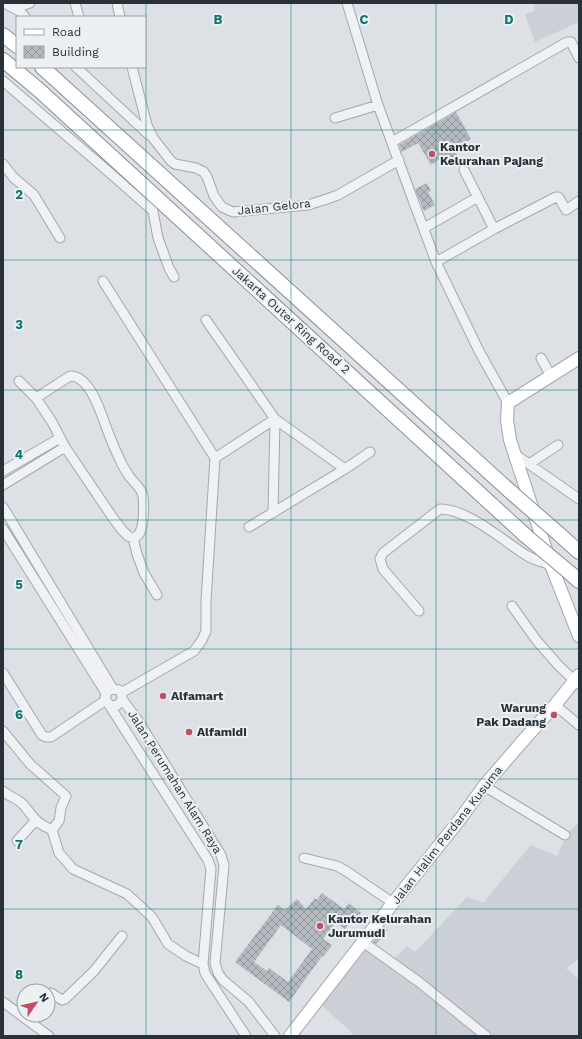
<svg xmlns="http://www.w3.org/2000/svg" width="582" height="1039" font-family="'Work Sans',sans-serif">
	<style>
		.built { fill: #cbd0d6 }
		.building { fill: url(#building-cross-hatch); fill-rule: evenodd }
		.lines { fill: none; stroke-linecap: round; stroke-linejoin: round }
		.minor-casing { stroke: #a3a8ae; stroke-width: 11 }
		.major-casing { stroke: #9ea6b0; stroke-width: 14 }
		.highway-casing { stroke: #868f9a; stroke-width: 16 }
		.minor { stroke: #eff1f4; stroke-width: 9 }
		.major { stroke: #fff; stroke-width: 12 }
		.highway { stroke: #fff; stroke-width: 14 }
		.highway-bridge-casing { stroke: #868f9a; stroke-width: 16; stroke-linecap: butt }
		.highway-bridge { stroke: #fff; stroke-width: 14 }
		.grid { fill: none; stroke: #0f766e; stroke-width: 1; stroke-opacity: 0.55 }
		.poi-dot { fill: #bf4d65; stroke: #ecf0f3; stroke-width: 1.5 }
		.labels { text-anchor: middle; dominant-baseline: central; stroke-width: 4; stroke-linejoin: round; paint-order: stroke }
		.poi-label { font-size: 12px; font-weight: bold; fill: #28303a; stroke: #ecf0f3; text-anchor: start }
		.street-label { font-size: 12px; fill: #28303a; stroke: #ecf0f3 }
		.grid-label { font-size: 13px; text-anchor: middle; font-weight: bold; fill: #0f766e; stroke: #ecf0f3; stroke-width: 4; stroke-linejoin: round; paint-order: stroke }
	</style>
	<defs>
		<pattern id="building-cross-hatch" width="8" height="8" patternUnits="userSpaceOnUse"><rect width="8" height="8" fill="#b5bac1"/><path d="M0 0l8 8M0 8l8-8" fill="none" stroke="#93989e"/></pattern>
	</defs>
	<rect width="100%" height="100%" fill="#dde1e5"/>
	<path class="built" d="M534,3H579V22L535,42L525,14L535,11Z
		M579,822V959L566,968L579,979V1036H355L322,1005L366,944L393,960L407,946L415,952L467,897L483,903L531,845L557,856L567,834Z"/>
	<path class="building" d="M456,112L471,139L453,149L458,156L450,161L446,155L431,165L418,143L402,152L399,145Z
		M427,183L431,191L428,192L435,205L424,211L415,189Z
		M322,893L344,909L349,903L361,913L354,922L352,920L345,929L336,922L323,939L332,945L323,957L322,956L289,1002L235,962L278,905L285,910L297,899L306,909L315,898L317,900ZM281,925L312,949L288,982L269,968L267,971L254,962Z
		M384,926L388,930L376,944L373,942Z"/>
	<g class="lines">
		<defs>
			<path id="minor" d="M4,3L21,12L25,17
				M75,3L79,17
				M117,3L120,17
				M347,3L378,105L403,173L436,262L479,351L508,403
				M14,8L30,3
				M76,67L149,135
				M132,67L147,125L153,138L171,161L175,164L196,168L204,172L207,177L214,196L222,207L233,212L308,205L327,199L338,195L399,160
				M3,81L110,173L153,211L158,238L169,268L174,277
				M335,118L378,105
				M392,142L567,42H571L579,58
				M3,164L13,177L34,195L60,238
				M464,170L494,229
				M424,228L478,197
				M436,262L494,229L556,197H558L559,198L566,210L579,201
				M103,281L215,458L206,601V631L202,640L194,651L121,693
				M206,320L275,419L273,513
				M541,358L551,376
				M19,381L36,398L52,422L65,447L113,518L122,530L128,536L133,538L137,554L144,573L157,595
				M36,398L70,376C92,375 103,421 110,437C113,445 117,454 121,462C123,467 126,471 129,476C134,483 141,487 143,496C144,504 144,525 140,532C139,535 136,537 133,538
				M516,455L529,464L579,499
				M215,458L275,419L345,469
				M529,464L558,445
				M3,471L60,438
				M3,485L65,447
				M3,507L113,689
				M249,527L345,469L370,452
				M3,529L106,693
				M512,606L537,641L559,666L578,684
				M419,611L383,569L380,559L383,553L440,509C468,509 502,540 526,555C533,560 543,562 551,565
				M3,673L42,735L46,737H51L106,700
				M122,699L139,722L221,855L224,865L215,963L218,973L223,980L249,1002L275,1036
				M109,705L116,706L122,701V696L119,690L113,689L108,691L105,697L106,700L208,860L211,869L203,964L205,973L208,978L246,1036
				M555,705L579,725
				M3,731L30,764L66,796L61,808L59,821L52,830L59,853L73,869L127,894L152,917L168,944L186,956L203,964
				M484,786L565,835
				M3,791C9,797 12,796 19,801C26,806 30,814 36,820C41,825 46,827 52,830
				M17,841L36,820
				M304,858L337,866L346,871L393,903
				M363,942L419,982L486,1036
				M48,995L51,993L62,1000L65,999L94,971L122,936
				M3,1002L49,1036"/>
			<path id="major" d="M579,358L508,403L507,420L510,440L551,565L579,636
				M290,1036L393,903L461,818L484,786L521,743L555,705L579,675"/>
			<path id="highway" d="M3,35L17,46
				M3,60L39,90L526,536
				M42,67L512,493
				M559,534L579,552
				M570,573L579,581"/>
		</defs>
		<use href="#minor" class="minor-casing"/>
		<use href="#major" class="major-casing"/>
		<use href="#highway" class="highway-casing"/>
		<use href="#minor" class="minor"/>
		<use href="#major" class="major"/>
		<use href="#highway" class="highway"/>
		<defs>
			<path id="highway-bridge" d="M512,493L559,534
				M526,536L570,573"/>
		</defs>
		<use href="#highway-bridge" class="highway-bridge-casing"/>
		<use href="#highway-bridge" class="highway-bridge"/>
	</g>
	<path class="grid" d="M146,3V1036M291,3V1036M436,3V1036M3,130H579M3,260H579M3,390H579M3,520H579M3,649H579M3,779H579M3,909H579"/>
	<g class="poi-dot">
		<circle cx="432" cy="154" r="4"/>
		<circle cx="163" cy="696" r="4"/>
		<circle cx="554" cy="715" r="4"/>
		<circle cx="189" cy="732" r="4"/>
		<circle cx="320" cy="926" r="4"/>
	</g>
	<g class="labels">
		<g class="poi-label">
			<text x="440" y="147">Kantor<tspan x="440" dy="14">Kelurahan Pajang</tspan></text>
			<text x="171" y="696">Alfamart</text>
			<text x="546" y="708" text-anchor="end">Warung<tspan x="546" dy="14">Pak Dadang</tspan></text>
			<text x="197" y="732">Alfamidi</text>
			<text x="328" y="919">Kantor Kelurahan<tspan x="328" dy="14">Jurumudi</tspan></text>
		</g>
		<g class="street-label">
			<text transform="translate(274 207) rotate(-6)">Jalan Gelora</text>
			<text transform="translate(291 320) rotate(42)">Jakarta Outer Ring Road 2</text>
			<text transform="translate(175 782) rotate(58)">Jalan Perumahan Alam Raya</text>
			<text transform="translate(447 835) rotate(-52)">Jalan Halim Perdana Kusuma</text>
		</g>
	</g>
	<g class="grid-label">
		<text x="218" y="24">B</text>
		<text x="364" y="24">C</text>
		<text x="509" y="24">D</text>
		<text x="19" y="199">2</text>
		<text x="19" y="329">3</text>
		<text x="19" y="459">4</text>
		<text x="19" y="589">5</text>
		<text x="19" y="719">6</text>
		<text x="19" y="849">7</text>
		<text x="19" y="979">8</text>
	</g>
	<rect width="582" height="1039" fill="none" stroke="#28303a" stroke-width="8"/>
	<rect x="16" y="16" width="130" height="52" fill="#ecf0f3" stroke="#9ea3a9"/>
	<rect x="24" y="29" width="20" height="6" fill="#ffffff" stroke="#9ea3a9"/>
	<text x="52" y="36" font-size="12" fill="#28303a">Road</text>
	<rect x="24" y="46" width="20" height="12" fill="url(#building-cross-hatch)" stroke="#9ea3a9"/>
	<text x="52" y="56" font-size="12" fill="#28303a">Building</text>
	<g transform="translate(36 1003) rotate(56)"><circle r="19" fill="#ecf0f3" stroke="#9ea3a9"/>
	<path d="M0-3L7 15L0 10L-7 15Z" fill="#bf4d65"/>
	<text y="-6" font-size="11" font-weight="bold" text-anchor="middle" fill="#28303a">N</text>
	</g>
</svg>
